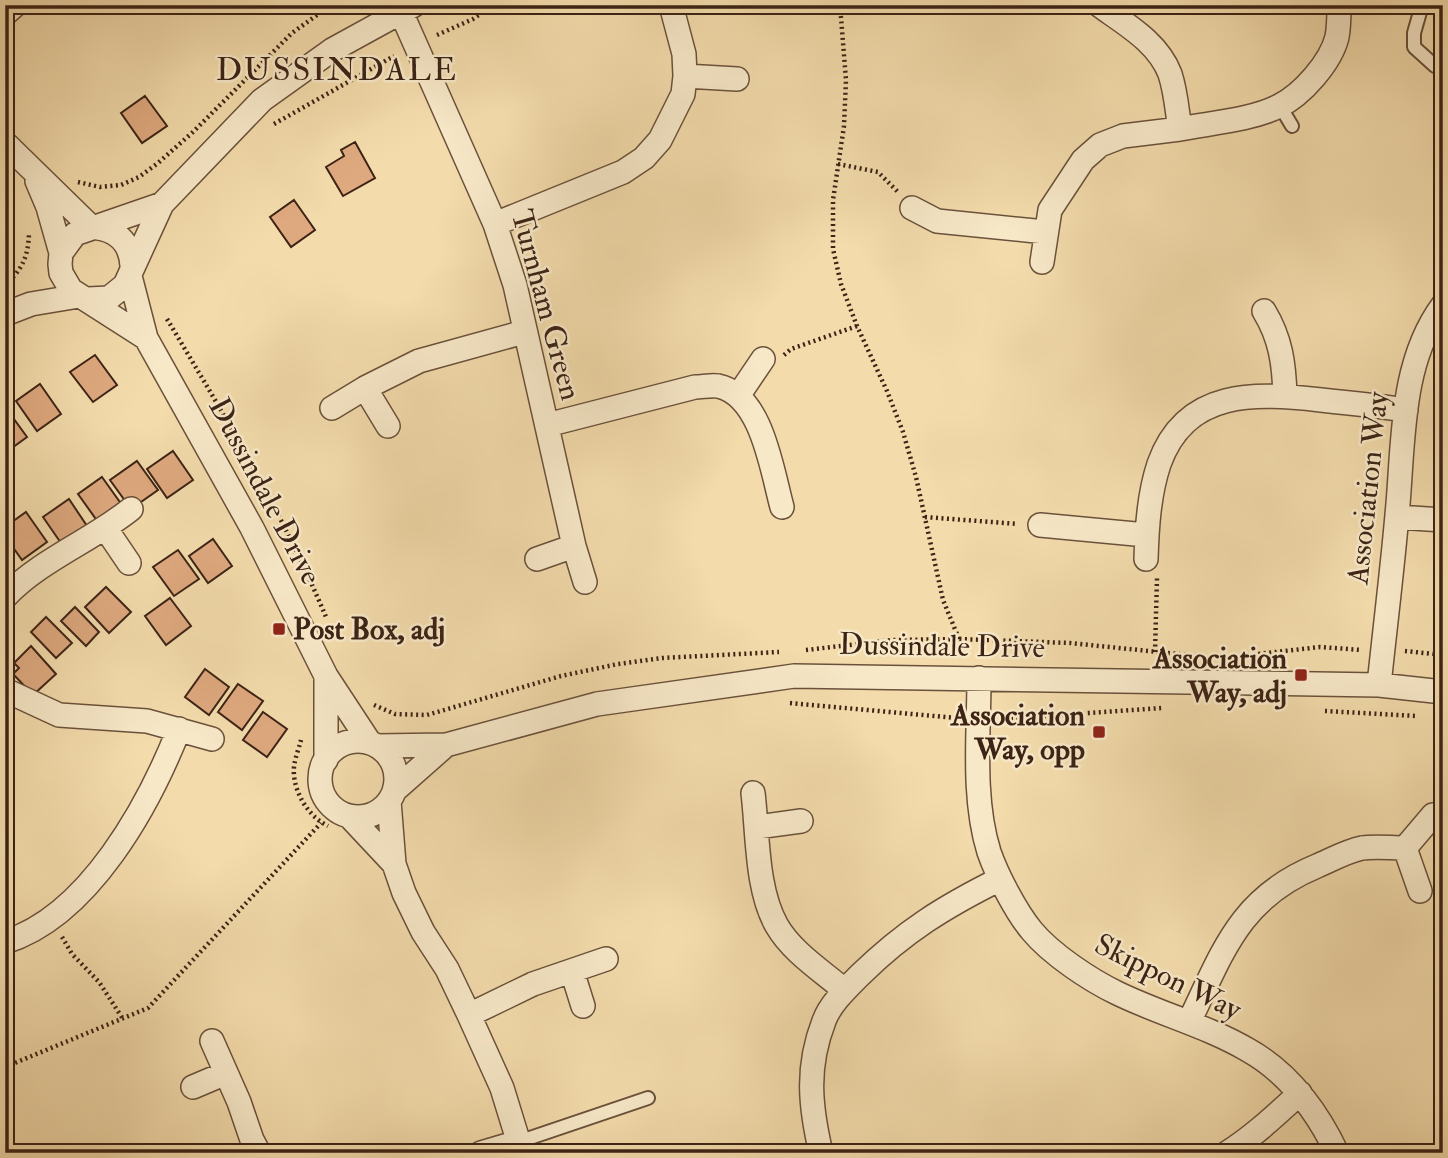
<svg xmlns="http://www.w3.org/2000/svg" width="1448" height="1158" font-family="'IM FELL Double Pica',serif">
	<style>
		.building { fill: #dfa97f; stroke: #3c2316; stroke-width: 2 }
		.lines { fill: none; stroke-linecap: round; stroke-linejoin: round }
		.service-casing { stroke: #6a513b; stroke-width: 16 }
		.minor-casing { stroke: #6a513b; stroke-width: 26 }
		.path { stroke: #3c2316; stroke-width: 4.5; stroke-dasharray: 2 3.5; stroke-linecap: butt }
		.service { stroke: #f7e8c8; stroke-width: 12 }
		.minor { stroke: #f7e8c8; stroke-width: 23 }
		.poi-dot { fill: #8f2418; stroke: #f7e8c8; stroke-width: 2.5 }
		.labels { text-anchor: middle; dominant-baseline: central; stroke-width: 5; stroke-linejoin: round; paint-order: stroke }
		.street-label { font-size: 30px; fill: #3c2316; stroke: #f7e8c8 }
		.poi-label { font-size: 30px; font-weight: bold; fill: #3c2316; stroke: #f7e8c8; text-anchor: end }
		.neighbourhood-label { font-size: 32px; letter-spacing: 2px; fill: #3c2316; stroke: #f7e8c8 }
	</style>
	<rect width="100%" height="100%" fill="#f3dbab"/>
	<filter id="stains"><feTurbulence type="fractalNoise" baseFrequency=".00286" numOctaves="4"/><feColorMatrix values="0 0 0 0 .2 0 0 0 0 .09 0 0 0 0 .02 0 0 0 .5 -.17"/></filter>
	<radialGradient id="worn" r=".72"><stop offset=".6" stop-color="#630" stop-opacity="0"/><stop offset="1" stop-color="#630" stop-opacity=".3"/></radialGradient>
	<path class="building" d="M145,96L167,126L142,143L121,113Z
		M355,142L375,178L343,196L326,167L344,156L341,150Z
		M294,200L315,230L291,247L270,217Z
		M95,355L117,385L93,402L70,372Z
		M40,384L61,414L37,431L16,401Z
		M6,408L27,437L5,453V409Z
		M173,451L193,480L167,498L147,469Z
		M137,461L158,490L131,509L110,480Z
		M102,477L122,505L98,522L78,494Z
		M69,499L89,529L63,546L43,517Z
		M26,512L47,542L22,560L5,536V527Z
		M213,539L232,566L208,583L189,556Z
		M178,550L199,579L174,596L153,567Z
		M106,587L131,612L109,633L85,607Z
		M170,598L191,626L166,645L145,616Z
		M75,607L99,632L86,646L61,621Z
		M46,617L72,643L56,658L31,632Z
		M31,646L56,674L33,695L13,674L19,668L14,663Z
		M205,669L229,687L209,715L185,697Z
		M238,684L263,701L242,730L218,712Z
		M263,712L287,729L267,757L243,740Z"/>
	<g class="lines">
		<defs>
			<path id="service" d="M1422,5L1414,33V47L1435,66
				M1280,106L1292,126
				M518,1142L648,1098"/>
			<path id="minor" d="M401,12L495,224L515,285L574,546L585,582
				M5,14L15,5
				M685,76L737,79
				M1180,129C1210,123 1252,120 1279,106C1302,95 1331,62 1337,37C1339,27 1339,16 1339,5
				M5,143L92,228
				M37,181L48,207L61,253
				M912,208L937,221L1045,232
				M495,224L623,172L644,158L660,140L683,94L685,76L684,54L671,5
				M98,228C119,231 131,245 132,266
				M1042,262L1050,210L1083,160L1100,145L1123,136L1180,129C1177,111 1176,92 1170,74C1158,42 1125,24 1099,5
				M130,276L146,338L252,528L326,676L370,743
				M88,299L109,298L125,285L162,204L262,100L332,50L414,5
				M1264,311C1281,339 1284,364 1285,396
				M5,314L31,304L79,296
				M146,338L71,290L61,273L60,264L61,253L75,234L162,204
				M365,388L388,426
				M738,396L763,359
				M332,408L365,388L419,361L524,332
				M547,425L695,387C702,387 711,385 718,386C762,395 772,471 782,507
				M1397,517L1443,520
				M1040,525L1146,535
				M106,529L129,563
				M537,559L574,546
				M1146,559C1147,527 1149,494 1159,464C1186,388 1256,393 1321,400C1350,403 1378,406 1406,410
				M5,597C40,560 91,541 131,509
				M979,678C979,733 972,798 989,852C997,875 1016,912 1032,931C1051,954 1090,980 1117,993C1160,1014 1207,1026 1248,1050C1289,1073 1317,1111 1337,1153
				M1379,685C1385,628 1392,572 1397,515C1404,445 1399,364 1443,305
				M5,690L59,715L147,721L212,739
				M320 779a38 38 0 1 1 76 0a38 38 0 1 1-76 0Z
				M377,746L446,745L597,704L794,676L1379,685L1443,692
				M326,760V676
				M394,791L446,745
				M753,793C758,834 756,890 777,926C792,952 822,971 844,990
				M389,801L394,864L404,893L423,932L447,969L469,1015L502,1088L522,1153
				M349,816L394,864
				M757,827L801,821
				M1405,848L1420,891
				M5,942C89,916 149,805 179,729
				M572,971L583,1006
				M469,1015L533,984L606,959
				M1189,1022C1223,952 1239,898 1317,866C1331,860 1347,851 1362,848C1376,846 1391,848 1405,848L1433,815
				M212,1041L239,1102L252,1140L259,1153
				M193,1087L226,1073
				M481,1153L518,1142
				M821,1153C810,1106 806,1067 824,1021C830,1004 847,988 860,975C905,931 944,907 1000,879
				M1227,1153C1254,1136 1277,1114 1300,1093"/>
		</defs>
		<use href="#service" class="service-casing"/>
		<use href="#minor" class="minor-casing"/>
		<path class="path" d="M840,5L846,80L844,126L833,200V249L841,284L857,326L887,391L903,432L916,477L943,600L959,639
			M437,35L473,19L493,5
			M274,124L394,56
			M838,164L878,172L898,192
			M78,182L100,187L121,185L139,177L158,163L193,132L292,33L331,5
			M5,285C22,270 28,257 29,234
			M167,319C225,416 282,512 326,617
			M784,355L791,349L857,326
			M925,517L1018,524
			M806,650L893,640L959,639L1070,643L1198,656
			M1405,651L1443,655
			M1155,652L1157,578
			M1231,657L1320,647L1362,650
			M790,703L956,718
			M374,705L395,714L427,715L561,676L618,664L662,658L779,652
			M1325,711L1417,716
			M1000,719L1162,708
			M301,740C299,748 295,758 294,767C292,789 307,816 328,826
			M62,937L72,954L99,982L123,1019
			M5,1067L148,1008L321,823"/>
		<use href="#service" class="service"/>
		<use href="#minor" class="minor"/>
	</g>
	<g class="poi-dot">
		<rect x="272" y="622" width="14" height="14" rx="3.5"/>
		<rect x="1294" y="668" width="14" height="14" rx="3.5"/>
		<rect x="1092" y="725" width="14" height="14" rx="3.5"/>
	</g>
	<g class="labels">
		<g class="street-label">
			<text transform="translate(546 305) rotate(75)">Turnham Green</text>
			<text transform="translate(1368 488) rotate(-84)">Association Way</text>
			<text transform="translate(265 491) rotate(62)">Dussindale Drive</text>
			<text transform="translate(942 646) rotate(1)">Dussindale Drive</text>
			<text transform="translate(1168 977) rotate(26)">Skippon Way</text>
		</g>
		<g class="poi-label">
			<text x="293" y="629" text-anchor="start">Post Box, adj</text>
			<text x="1287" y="658">Association<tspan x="1287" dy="34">Way, adj</tspan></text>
			<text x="1085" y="715">Association<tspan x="1085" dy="34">Way, opp</tspan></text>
		</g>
		<g class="neighbourhood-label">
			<text x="337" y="70">DUSSINDALE</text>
		</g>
	</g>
	<rect width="1448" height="1158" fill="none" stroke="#f3dbab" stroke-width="28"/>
	<rect x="7" y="7" width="1434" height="1144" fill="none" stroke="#3c2316" stroke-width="3.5"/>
	<rect x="14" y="14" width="1420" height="1130" fill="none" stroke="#3c2316" stroke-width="2"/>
	<rect width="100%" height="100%" filter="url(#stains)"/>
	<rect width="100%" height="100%" fill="url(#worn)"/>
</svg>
